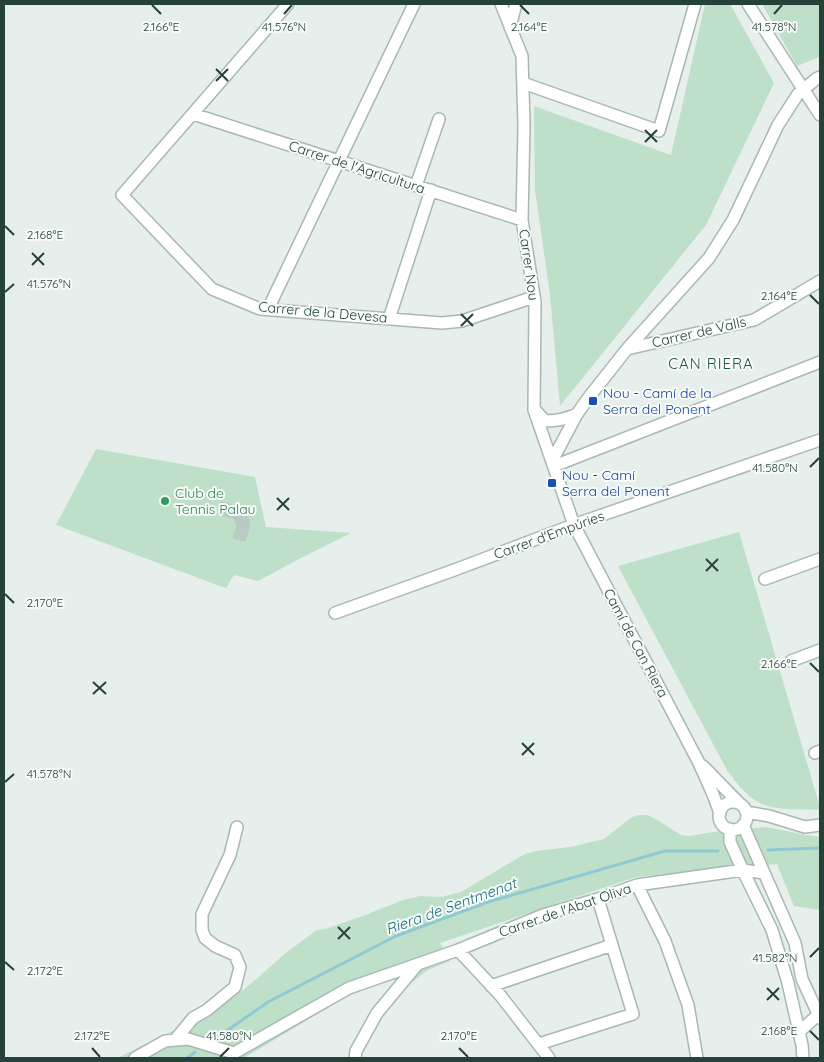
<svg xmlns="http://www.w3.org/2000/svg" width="824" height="1062" font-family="Quicksand,sans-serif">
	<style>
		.green { fill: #bfe0c8 }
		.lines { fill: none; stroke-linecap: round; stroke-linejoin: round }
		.stream { stroke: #8ec9d4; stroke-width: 3 }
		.building { fill: #bbcac4; stroke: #b8c9c2 }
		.street-casing { stroke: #a8b8b2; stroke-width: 14 }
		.street { stroke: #fff; stroke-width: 11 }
		.ticks { fill: none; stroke: #24423a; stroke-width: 2 }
		.transit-dot { fill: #1a4fb4; stroke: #f7fbf9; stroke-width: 2 }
		.leisure-dot { fill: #2e9e5b; stroke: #f7fbf9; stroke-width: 2 }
		.labels { text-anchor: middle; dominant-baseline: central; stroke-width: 4; stroke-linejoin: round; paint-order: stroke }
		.street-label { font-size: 14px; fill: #24423a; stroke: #f7fbf9 }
		.transit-label { font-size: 14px; fill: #164399; stroke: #f7fbf9; text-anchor: start }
		.leisure-label { font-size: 14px; fill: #27864d; stroke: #f7fbf9; text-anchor: start }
		.neighbourhood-label { font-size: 15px; letter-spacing: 1px; fill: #1f5548; stroke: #f7fbf9 }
		.water-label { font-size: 15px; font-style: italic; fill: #1c6f80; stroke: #f7fbf9 }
		.ticks-label { font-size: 12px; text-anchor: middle; fill: #24423a; stroke: #f7fbf9; stroke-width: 4; stroke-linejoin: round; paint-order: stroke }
	</style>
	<rect width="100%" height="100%" fill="#e6efeb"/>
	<path class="green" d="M705,4H730L774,83L706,225L560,406L550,295L535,190L534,106L671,155Z
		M762,4H820V57L797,66Z
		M96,449L255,477L266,527L351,533L299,559L258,581L234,575L226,588L217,585L56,525Z
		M739,532L820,807V810C804,809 777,811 762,804C748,798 737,783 728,772L618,566Z
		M639,815H647L654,818L681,835L689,836L713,832L766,827L806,835L820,837V910L794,906L777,864L636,877L440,943L450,961L428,970L415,980L406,984L395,981L392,978L354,992L244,1058H118L143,1045L214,1011L247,987L287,952L317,930L325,929L366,915L380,909L403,900L420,896L437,897L445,896L461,892L523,855L536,851L570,847L604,839L632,817Z"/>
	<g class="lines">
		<path class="stream" d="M768,850L820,848
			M212,1041L268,1002L396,936L488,902L665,851H718
			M187,1058L195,1052"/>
	</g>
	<path class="building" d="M222,502L246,509L250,525L245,541L233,538L237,527L234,518L219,515Z"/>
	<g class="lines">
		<defs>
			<path id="street" d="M288,4L122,195L212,289L260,309L442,323L462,321L534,297
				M501,4L522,56L524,125L522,220L535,302L534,410L574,525L698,761L712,792L720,813
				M748,4L820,115
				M510,27L516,4
				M523,83L659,131L695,4
				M193,114L522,220
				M416,186L439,119
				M268,309L414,4
				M389,319L431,190
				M627,349L754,320L820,281
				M536,411L545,421C558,421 565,419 577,414
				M552,461L577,414L589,397L627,349L709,258L733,220L778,125L798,94L816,79L820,77
				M554,466L820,362
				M765,579L820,559
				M335,613L457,569L576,524L820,440
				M791,661L820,650
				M815,753L820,751
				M703,766L739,803
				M719 816a14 14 0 1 1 28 0a14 14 0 1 1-28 0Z
				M746,812L769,816L805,827L820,825
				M743,825L795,943L802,979L820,1018
				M730,829V842L744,873L772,930L788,983L802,1045L803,1058
				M637,885L665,941L688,1005L697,1058
				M458,950L500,995L549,1058
				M491,986L612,945
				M799,1032L820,1013
				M175,1040L193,1018L207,1010L235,987L240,967L235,955L215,946L205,938L202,930V914L230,855L237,827
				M539,1044L633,1014L598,899
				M135,1058L165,1041L188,1039L234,1053L349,988L458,950L543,915L598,899L637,885L743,870L764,873
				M355,1058L356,1051L377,1013L417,965"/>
		</defs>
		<use href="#street" class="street-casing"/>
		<use href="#street" class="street"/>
	</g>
	<path class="ticks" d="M152,5L161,14M520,5L529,14M284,14L292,5M774,14L782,5M216,69L228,81M216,81L228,69M645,130L657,142M645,142L657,130M5,226L14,235M32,253L44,265M32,265L44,253M5,292L14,284M810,295L819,304M461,314L473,326M461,326L473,314M810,467L819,458M277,498L289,510M277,510L289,498M706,559L718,571M706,571L718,559M5,594L14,603M810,663L819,672M93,682L106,694M93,694L106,682M522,743L534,755M522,755L534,743M5,782L14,774M338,927L350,939M338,939L350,927M810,957L819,948M5,962L14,970M767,988L779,1000M767,1000L779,988M810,1031L819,1040M92,1048L100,1057M459,1048L468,1057M220,1057L229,1048"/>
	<g class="transit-dot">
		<rect x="588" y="396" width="10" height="10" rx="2.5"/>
		<rect x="547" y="478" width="10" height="10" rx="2.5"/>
	</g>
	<circle class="leisure-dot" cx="165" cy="501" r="5"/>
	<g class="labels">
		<g class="street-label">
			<text transform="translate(357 167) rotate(18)">Carrer de l'Agricultura</text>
			<text transform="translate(529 265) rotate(82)">Carrer Nou</text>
			<text transform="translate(323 312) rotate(5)">Carrer de la Devesa</text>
			<text transform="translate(699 332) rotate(-13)">Carrer de Valls</text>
			<text transform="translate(549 535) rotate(-20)">Carrer d'Empúries</text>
			<text transform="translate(636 643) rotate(62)">Camí de Can Riera</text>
			<text transform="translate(565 910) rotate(-19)">Carrer de l'Abat Oliva</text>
		</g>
		<g class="transit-label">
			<text x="603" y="393">Nou - Camí de la<tspan x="603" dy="16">Serra del Ponent</tspan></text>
			<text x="562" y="475">Nou - Camí<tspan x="562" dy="16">Serra del Ponent</tspan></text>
		</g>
		<g class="leisure-label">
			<text x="175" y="493">Club de<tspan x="175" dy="16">Tennis Palau</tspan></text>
		</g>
		<g class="neighbourhood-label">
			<text x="711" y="363">CAN RIERA</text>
		</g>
		<g class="water-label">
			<text transform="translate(451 906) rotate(-20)">Riera de Sentmenat</text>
		</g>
	</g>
	<g class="ticks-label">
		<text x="161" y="31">2.166°E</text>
		<text x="284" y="31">41.576°N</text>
		<text x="529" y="31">2.164°E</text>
		<text x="774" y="31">41.578°N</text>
		<text x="45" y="239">2.168°E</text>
		<text x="49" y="288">41.576°N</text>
		<text x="779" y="300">2.164°E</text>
		<text x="775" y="472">41.580°N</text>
		<text x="45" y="607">2.170°E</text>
		<text x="779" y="668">2.166°E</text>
		<text x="49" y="778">41.578°N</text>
		<text x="775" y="962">41.582°N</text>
		<text x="45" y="975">2.172°E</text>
		<text x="779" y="1035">2.168°E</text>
		<text x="92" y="1040">2.172°E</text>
		<text x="229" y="1040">41.580°N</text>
		<text x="459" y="1040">2.170°E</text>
	</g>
	<rect width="824" height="1062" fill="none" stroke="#24423a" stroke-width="10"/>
</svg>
